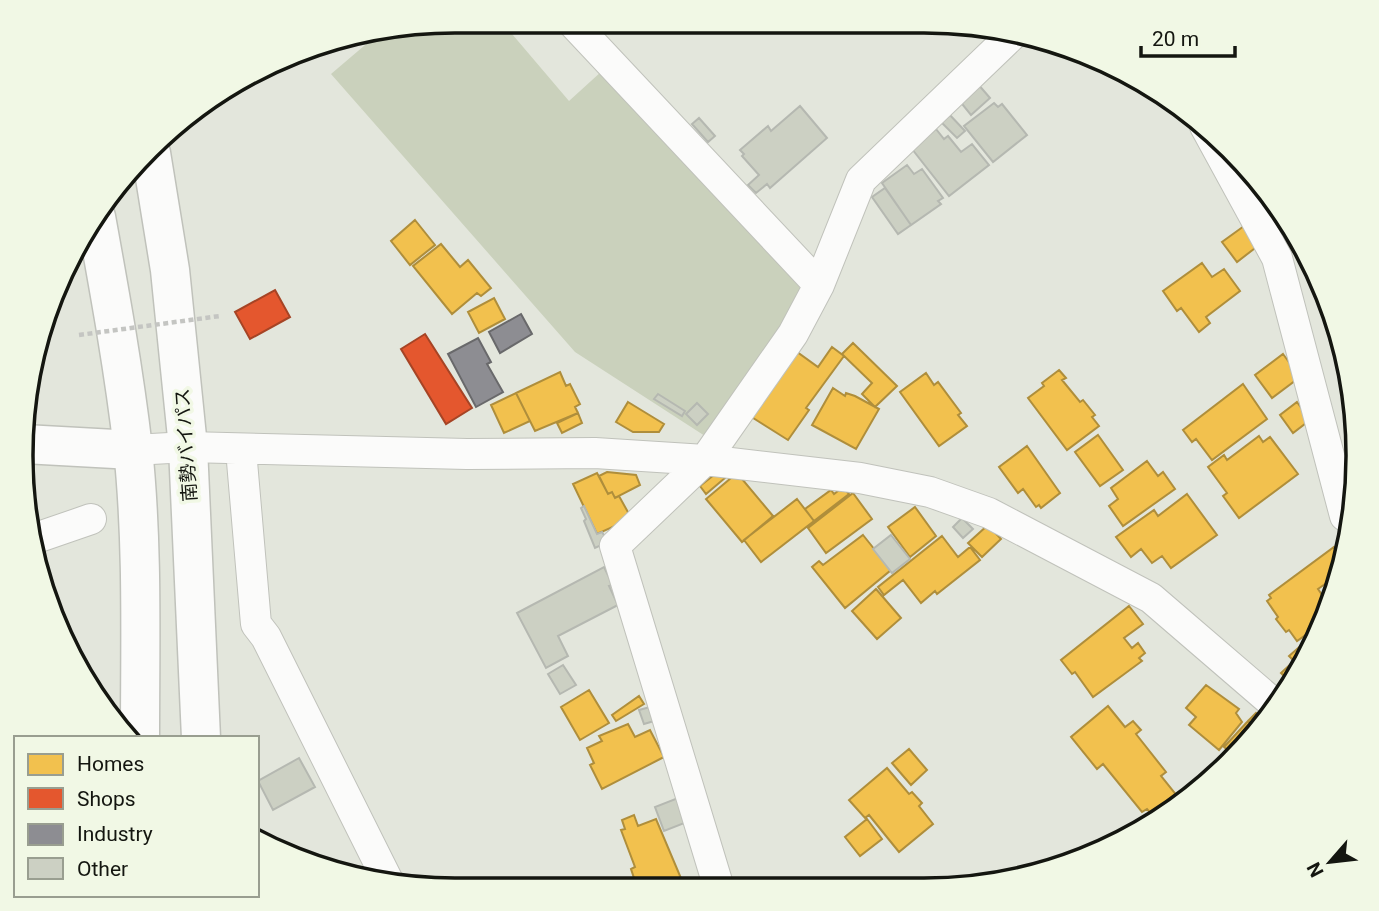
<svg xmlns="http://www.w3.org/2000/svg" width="1379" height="911" font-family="Roboto,'Noto Sans JP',sans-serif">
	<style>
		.green { fill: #cad1bc }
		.homes { fill: #f2c14e; stroke: #af8e3b; stroke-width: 2 }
		.shops { fill: #e4572e; stroke: #a64425; stroke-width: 2 }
		.industry { fill: #8d8d92; stroke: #69696b; stroke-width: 2 }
		.building { fill: #ccd0c3; stroke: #b5b8b1; stroke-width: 2 }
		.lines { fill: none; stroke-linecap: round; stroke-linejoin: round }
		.minor-casing { stroke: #c0c2bb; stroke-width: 32 }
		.secondary-casing { stroke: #c0c2bb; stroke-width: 41 }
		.trunk-casing { stroke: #c0c2bb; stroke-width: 41 }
		.minor { stroke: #fbfbfa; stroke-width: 30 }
		.secondary { stroke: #fbfbfa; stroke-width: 38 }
		.trunk { stroke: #fbfbfa; stroke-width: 38 }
		.path-bridge { stroke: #c4c5c2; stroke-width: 4.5; stroke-dasharray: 5 3.5; stroke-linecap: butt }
		.labels { text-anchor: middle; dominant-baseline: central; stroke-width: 7; stroke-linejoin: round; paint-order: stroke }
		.street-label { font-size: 19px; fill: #141610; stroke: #f1f8e5 }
		.rim { fill: none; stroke: #141610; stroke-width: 3.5 }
	</style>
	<rect width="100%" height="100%" fill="#e3e6dc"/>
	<path class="green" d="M456,21H501L569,101L602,71L800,277L799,300L705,436L575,352L331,74L378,34Z"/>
	<path class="homes" d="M415,220L435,245L410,265L391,241Z
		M1244,226L1259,245L1237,262L1222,242Z
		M441,244L460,267L468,260L491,288L481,296L477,293L452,314L413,266Z
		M1202,263L1212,277L1224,269L1240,291L1206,317L1210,323L1199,332L1181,308L1177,311L1163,291Z
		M494,298L505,319L479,333L468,312Z
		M853,343L897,386L875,407L862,394L872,383L842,354Z
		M832,347L844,356L806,408L809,410L788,440L750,416L797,352L818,367Z
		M1283,354L1300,377L1272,398L1255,375Z
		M1059,370L1066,378L1062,380L1080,402L1083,400L1095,415L1092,417L1099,426L1067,450L1028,398L1044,386L1042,383Z
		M560,372L566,386L570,384L580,404L575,407L578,413L535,431L516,393Z
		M926,373L934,385L938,382L961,413L958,415L967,426L939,446L900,392Z
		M1243,384L1267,419L1212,460L1196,439L1192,442L1183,430Z
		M833,388L845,396L846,393L855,396L879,409L856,449L812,425Z
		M516,393L530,421L504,433L491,405Z
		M628,402L664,424L659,432H633L616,422Z
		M1297,402L1310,420L1293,433L1280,415Z
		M578,413L582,423L562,433L557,423Z
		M1098,435L1123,470L1100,486L1075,452Z
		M1259,436L1263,442L1270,437L1298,474L1239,518L1223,496L1227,493L1208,467L1224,455L1227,460Z
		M1027,446L1060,493L1041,508L1039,505L1036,507L1023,489L1018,493L999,467Z
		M1147,461L1158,476L1163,472L1175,489L1123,526L1109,506L1118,499L1111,488Z
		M719,471L725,478L706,494L700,486Z
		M607,472L636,475L640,485L615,498L612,492L608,494L599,476Z
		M597,473L608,494L612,492L615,498L619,496L629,514L615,526L597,534L573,484Z
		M737,473L773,516L742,542L706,499Z
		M843,487L849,494L814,521L805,509L831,490L834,494Z
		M853,493L872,519L826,553L808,528Z
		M1187,494L1217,535L1171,568L1162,556L1152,563L1141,549L1131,557L1116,537L1154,510L1158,516Z
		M797,499L814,521L761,562L744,540Z
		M915,507L936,536L910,557L888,527Z
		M988,525L1001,539L982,557L968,543Z
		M863,535L891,570L845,608L812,567L819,561L823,565Z
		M942,536L958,557L970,547L980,560L937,594L935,591L921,603L903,580L884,595L878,587Z
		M1334,547L1340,555L1338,575L1318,589L1329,605L1317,627L1297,641L1289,630L1286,632L1276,619L1278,617L1267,601L1271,598L1269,595Z
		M876,589L901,618L877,639L852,611Z
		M1129,606L1143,624L1124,638L1132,648L1138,643L1145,653L1139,658L1142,661L1093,697L1075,672L1072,674L1061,660Z
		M1312,636L1287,679L1281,673L1294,661L1289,656Z
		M1206,685L1239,709L1236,713L1242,722L1219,750L1189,725L1196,717L1186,708Z
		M589,690L609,723L580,740L561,707Z
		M639,696L644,704L616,721L612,715Z
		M1108,706L1125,727L1133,721L1141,730L1136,734L1166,772L1161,776L1178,797L1153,816L1147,809L1142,812L1103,764L1097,769L1071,737Z
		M1256,713L1263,720L1257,730L1248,721Z
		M1248,721L1257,730L1250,742L1233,755L1224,747Z
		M628,724L635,737L650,730L664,757L602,789L590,765L594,763L587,748L602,741L599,736Z
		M909,749L927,770L911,785L892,763Z
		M887,768L909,794L912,792L922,803L919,806L933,824L899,852L869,815L865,818L849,800Z
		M634,815L638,826L656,819L683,883L671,888L637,887L631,869L635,867L621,830L625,829L622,820Z
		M867,819L882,839L860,856L845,837Z"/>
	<path class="shops" d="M275,290L290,317L250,339L235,312Z
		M425,334L472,408L446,424L401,349Z"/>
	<path class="industry" d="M521,314L532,334L500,353L489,332Z
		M478,338L491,362L487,364L503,392L476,407L448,354Z"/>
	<path class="building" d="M977,83L990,98L971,115L958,99Z
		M994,103L998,107L1002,104L1027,135L993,162L964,126Z
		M800,106L827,138L770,188L767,184L756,193L748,185L759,175L742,156L744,154L740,150L768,126L771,131Z
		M948,113L965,131L957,138L940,121Z
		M699,118L715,136L708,142L692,124Z
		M936,129L944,139L948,136L961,152L972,144L989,165L949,196L912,149Z
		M907,165L914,174L922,169L943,198L938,201L941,204L911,225L882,183Z
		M885,188L911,225L898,234L872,197Z
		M658,394L685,411L682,416L654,399Z
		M697,403L708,414L697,425L686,414Z
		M584,506L597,534L602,532L608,542L595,548L584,521L586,519L581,508Z
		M962,518L973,529L963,538L953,527Z
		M891,535L910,559L892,573L873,549Z
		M604,567L613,585L609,586L618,605L558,636L568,656L546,668L517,613Z
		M563,665L576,685L560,694L548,674Z
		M650,707L654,721L644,724L639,710Z
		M299,758L315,787L273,810L258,781Z
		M678,798L687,822L664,831L655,807Z"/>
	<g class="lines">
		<defs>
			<path id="minor" d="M572,22L819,285
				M1205,126L1277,258L1345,516
				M133,450L188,447L467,454L595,453L705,460L860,478L930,492L989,513L1151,598L1273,703
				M241,450L256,624L266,637L389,883
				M33,539L91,519
				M719,888L615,546L705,460L793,334L819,285L861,180L1013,34"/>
			<path id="secondary" d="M24,444L133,450"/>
			<path id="trunk" d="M151,153L170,270L188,447L201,738
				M96,217C110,294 124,371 133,449C143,545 140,642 140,738"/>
		</defs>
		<use href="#minor" class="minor-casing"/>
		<use href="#secondary" class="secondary-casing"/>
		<use href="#trunk" class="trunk-casing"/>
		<use href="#minor" class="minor"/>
		<use href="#secondary" class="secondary"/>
		<use href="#trunk" class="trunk"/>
		<path class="path-bridge" d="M79,335L220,316"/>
	</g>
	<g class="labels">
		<g class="street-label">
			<text transform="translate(186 445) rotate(-94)">南勢バイパス</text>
		</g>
	</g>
	<path d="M0 0H1379V911H0ZM455 33H924A422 422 0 0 1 1346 455V456A422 422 0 0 1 924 878H455A422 422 0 0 1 33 456V455A422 422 0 0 1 455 33Z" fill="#f1f8e5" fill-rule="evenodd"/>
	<path class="rim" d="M455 33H924A422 422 0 0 1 1346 455V456A422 422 0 0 1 924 878H455A422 422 0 0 1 33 456V455A422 422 0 0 1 455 33Z"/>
	<rect x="14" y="736" width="245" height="161" fill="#f1f8e5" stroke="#999e90" stroke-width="2"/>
	<rect x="28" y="754" width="35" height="21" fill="#f2c14e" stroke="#999e90" stroke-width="2"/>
	<text x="77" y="771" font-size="21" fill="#141610">Homes</text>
	<rect x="28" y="788" width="35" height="21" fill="#e4572e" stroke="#999e90" stroke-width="2"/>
	<text x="77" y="806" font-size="21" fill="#141610">Shops</text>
	<rect x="28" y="824" width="35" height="21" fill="#8d8d92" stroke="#999e90" stroke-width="2"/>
	<text x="77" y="841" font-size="21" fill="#141610">Industry</text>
	<rect x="28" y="858" width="35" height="21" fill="#ccd0c3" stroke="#999e90" stroke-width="2"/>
	<text x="77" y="876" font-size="21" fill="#141610">Other</text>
	<g transform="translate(1330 862) rotate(242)" stroke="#f1f8e5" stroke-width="5" paint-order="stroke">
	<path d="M0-5L12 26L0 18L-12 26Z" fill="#141610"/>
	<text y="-10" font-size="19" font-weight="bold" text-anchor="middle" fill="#141610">N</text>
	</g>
	<path d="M1141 46v10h94v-10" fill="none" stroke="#141610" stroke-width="3.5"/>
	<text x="1152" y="46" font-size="21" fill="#141610" stroke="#f1f8e5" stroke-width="5" paint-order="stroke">20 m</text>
</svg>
